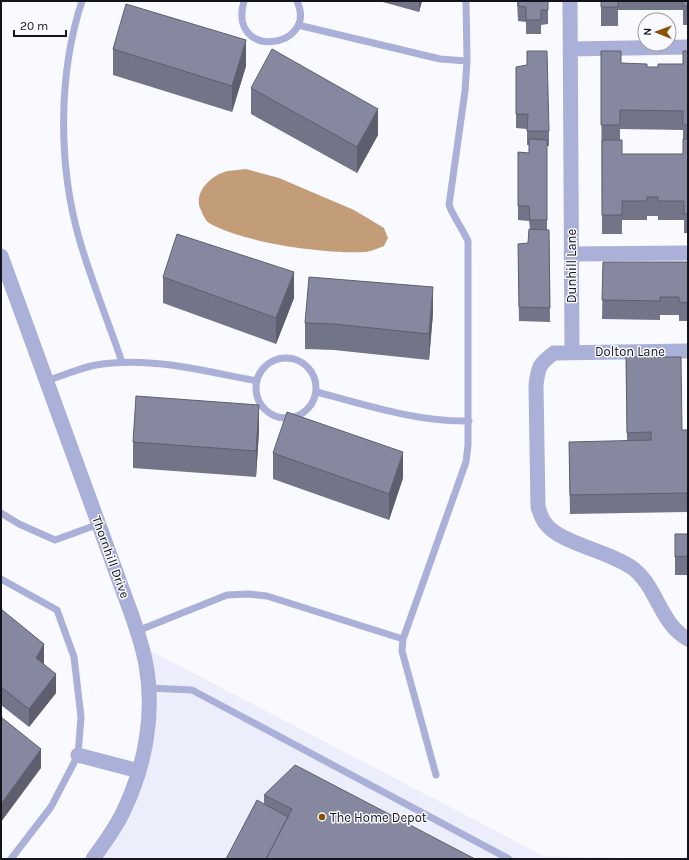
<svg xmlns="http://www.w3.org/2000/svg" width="689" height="860" font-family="Karla,sans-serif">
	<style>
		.built { fill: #eceefb }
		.water { fill: #c39c78 }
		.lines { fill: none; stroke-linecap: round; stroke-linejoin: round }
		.service { stroke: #abb0d8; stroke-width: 7 }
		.minor { stroke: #abb0d8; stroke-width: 15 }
		.wall { fill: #727588; fill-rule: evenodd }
		.shaded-wall { fill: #5d5f6f }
		.building { fill: #85889e; stroke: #5d5f6f }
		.poi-dot { fill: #8a5006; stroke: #f9faff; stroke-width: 1.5 }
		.labels { text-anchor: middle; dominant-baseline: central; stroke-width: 3; stroke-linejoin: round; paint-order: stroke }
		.street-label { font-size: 13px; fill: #13141c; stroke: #f9faff }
		.poi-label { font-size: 13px; fill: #13141c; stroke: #f9faff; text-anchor: start }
	</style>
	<rect width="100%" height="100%" fill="#f9faff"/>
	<path class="built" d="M147,649L544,856L661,859H100L143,776Z"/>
	<path class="water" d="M246,169L279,178L354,210L384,228L388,238L384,246C378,248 372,251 366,252C326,254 243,243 209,223C205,220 203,215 201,210C192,193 212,174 228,171C234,170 240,170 246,169Z"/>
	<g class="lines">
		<path class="service" d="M82,1C58,74 58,164 79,238C91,280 108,321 122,362
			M244,1C227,61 319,49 297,1
			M298,25L440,59L467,61
			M256 388a30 30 0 1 1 60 0a30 30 0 1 1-60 0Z
			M46,381C63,376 79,368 96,365C150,356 203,371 257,381
			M317,392C366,405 417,422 469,421
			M1,513L19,524L55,540L99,524
			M1,579L57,610L74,657L81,717L78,755L51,807L11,859
			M137,631L227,595L248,594L267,596L403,639L402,651L436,775
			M403,639L466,462L468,445V241C462,228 454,218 449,205L465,91L467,61L466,1
			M149,688L192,690L509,859"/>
		<path class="minor" d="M570,1L572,351
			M570,49L688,47
			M571,254L688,253
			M1,256L131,613C137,630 143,647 146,665C155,714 145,766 124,810C116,828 104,843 93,859
			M688,351L554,353C540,363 538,367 536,385L538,507C540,513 542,520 546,524C559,543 613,552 635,570C657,588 661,625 688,639
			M78,755L139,771"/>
	</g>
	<path class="wall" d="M379,1H422L419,12Z
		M517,1H548V24L541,25V34H526V22L518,21Z
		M601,1H688V25H683V10H618V26H601Z
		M113,49L246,66L232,112L113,75Z
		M601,51L621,63L647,67H658L683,64L688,51V233H684V220H658V216H647V220H622V234H602ZM620,129L683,130V154H622L620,140Z
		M516,67L549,131V146H547V230H549L550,322L519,321L518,259L528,243L530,229L529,221L518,220V152L529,153V145H527V129L516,128Z
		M251,88L378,135L357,173L251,114Z
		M603,262H688V321H679V315H660V320L602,319Z
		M163,277L294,298L276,344L163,303Z
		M433,313L429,360L334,350L305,349V323Z
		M626,357L682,430H688V575H675V534H688L687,512L570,514L569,460L627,441Z
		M259,431L256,477L133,468V442Z
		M273,453L403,478L389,520L273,479Z
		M1,609L44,663V664L56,693L29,727L1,705Z
		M264,795L475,859H226L264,804Z"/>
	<path class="shaded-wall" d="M419,1H422L419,12Z
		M246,40V66L232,112V86Z
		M378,109V135L357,173V147Z
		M294,272V298L276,344V318Z
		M433,287V313L429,360V334Z
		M259,405V431L256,477V451Z
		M403,452V478L389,520V494Z
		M44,644V663L36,676V658Z
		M56,674V693L29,727V709Z
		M41,749V768L1,822V804Z"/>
	<path class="building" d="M518,1H548V10H541V20H526V7L518,6Z
		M601,1H618V7H601Z
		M683,1H688V6H683Z
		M126,4L246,40L232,86L113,49Z
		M272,49L378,109L357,147L251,88Z
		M527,51H547L549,131H527L528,114H516V67L527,65Z
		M601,51H621V63L647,64V67H658V64H683V51H688V125H683V111L620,110V125H601Z
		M529,139L547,140V220H530L529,206H518V152L529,153Z
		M683,139H688V214H684V201H658V197H647V201H622V215H602V140H622V154H683Z
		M529,229L549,230L550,308L519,307L518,244L528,243Z
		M177,234L294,272L276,318L163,277Z
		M603,262H688V303L679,302V297H660V301L602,300Z
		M309,277L433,287L429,334L334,324L305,323Z
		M626,357H681L682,430H688V556L675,557V534H688L687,493L570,495L569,442L651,440V432L627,433Z
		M136,396L259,405L256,451L133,442Z
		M287,412L403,452L389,494L273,453Z
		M1,609L44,644L36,658L56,674L29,709L1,687Z
		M1,717L41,749L1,804Z
		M295,765L299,767L475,859H266L292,809L264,795Z
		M257,800L288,817L266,859H226Z"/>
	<circle class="poi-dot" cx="322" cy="817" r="4"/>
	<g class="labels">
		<g class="street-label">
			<text transform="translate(571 266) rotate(-90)">Dunhill Lane</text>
			<text x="630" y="351">Dolton Lane</text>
			<text transform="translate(111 557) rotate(70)">Thornhill Drive</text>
		</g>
		<g class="poi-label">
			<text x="330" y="817">The Home Depot</text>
		</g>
	</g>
	<rect width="689" height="860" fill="none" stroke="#13141c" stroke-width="4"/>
	<g transform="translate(657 32) rotate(271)"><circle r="19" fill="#f9faff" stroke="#9d9ea4"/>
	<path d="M0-3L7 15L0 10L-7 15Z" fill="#8a5006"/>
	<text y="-6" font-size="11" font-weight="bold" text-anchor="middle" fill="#13141c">N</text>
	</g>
	<path d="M14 30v6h52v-6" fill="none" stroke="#13141c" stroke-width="2"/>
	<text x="20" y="30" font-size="12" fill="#13141c" stroke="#f9faff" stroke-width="3" paint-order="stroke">20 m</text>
</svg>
